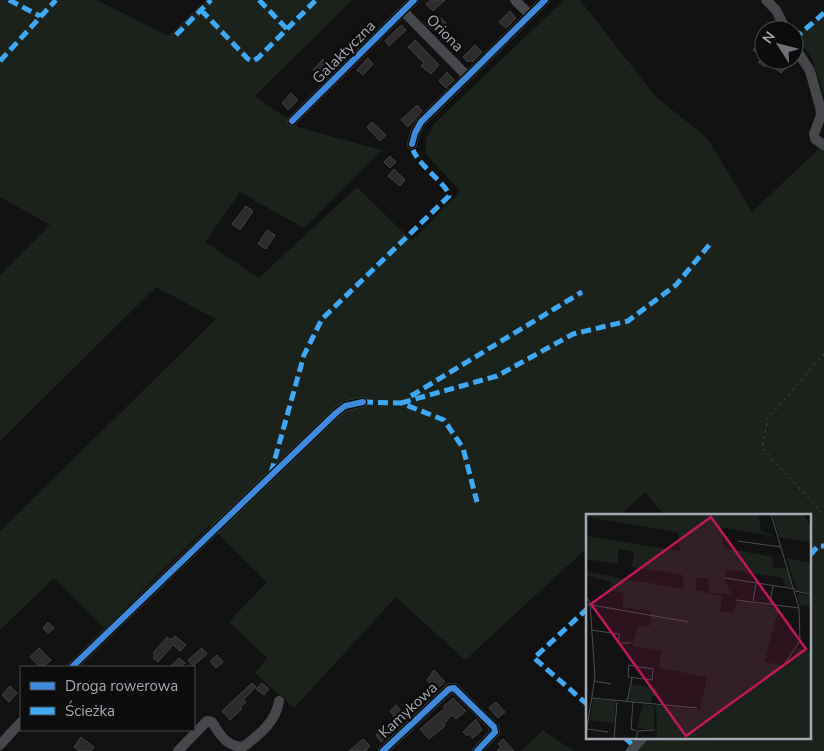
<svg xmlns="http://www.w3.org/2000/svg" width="824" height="751" font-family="'Nunito Sans',sans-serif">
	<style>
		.green { fill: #1b221c }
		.building { fill: #2c2c2d; stroke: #414245 }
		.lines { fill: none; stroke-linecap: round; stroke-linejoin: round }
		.path { stroke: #47494c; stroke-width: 1; stroke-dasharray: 2.5 4; stroke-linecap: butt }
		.minor { stroke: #46474a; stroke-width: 10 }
		.quiet { stroke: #3fa9f5; stroke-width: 5; stroke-dasharray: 10 5; stroke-linecap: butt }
		.cycleway-casing { stroke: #0c0c0d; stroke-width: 9 }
		.cycleway { stroke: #408adc; stroke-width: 6 }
		.labels { text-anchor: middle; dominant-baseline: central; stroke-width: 5; stroke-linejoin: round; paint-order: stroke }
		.street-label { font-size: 15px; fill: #a3a8b2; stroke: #0c0c0d }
		.inset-road { fill: none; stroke: #4b4d52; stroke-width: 1 }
		.view { fill: #c2185b; fill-opacity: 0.15; stroke: #c2185b; stroke-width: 2.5 }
		.inset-edge { fill: none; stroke: #a3a8b2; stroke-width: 2.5 }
	</style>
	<rect width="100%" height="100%" fill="#111112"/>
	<path class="green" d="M0,0H97L168,36L206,0H352L255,96L300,128L382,150L304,228L240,192L205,242L259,278L357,187L412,241L460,191L426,154V138L435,123L564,0H580L655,96L707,138L752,212L824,144V751H636L648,737H810V515H664L645,492L621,515H588V547L465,660L396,597L294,708L255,673L267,658L229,622L267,582L209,525L104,628L54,578L0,630V531L216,319L156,287L0,441V275L50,225L0,197Z
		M824,13V95L811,57L797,36Z
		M543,730L573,751H521Z"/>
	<path class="building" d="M431,0H445L433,11L426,4Z
		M510,11L516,18L506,28L499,22Z
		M439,16L449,26L445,29L460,43L455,49L431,25Z
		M401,25L406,30L389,46L385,41Z
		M764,38V60L768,63L765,67L758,62L762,58L753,50Z
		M415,40L439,65L431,74L421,66L424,63L408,47Z
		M475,45L482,52L472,62L470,60L468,62L463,57Z
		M368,58L373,64L363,75L357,70Z
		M323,59L330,66L321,78L313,70Z
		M783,60H794L781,73L775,68Z
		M447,72L454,80L446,88L439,81Z
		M291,93L298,100L288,110L282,103Z
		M417,105L422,111L408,127L401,120Z
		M372,122L386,135L380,141L367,127Z
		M390,156L396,162L390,168L384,162Z
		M394,169L405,180L400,186L388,176Z
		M246,206L253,211L240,230L232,224Z
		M267,230L275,235L266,249L258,244Z
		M48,622L54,628L48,633L43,628Z
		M175,636L186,645L180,651L173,645L158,662L153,658L155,655L153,653L167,637L171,640Z
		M39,648L51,660L43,667H40L30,657Z
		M202,648L207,654L193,666L188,660Z
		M217,655L223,662L216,668L210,661Z
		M179,658L185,663L180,667H170Z
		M434,670L445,682L436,690L427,680Z
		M252,683L256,687L243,700L246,702L240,707L242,709L230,720L222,711Z
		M262,683L269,689L264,695L256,689Z
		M10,686L17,693L9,702L2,695Z
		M453,698L466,711L456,719L452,715L444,724L445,726L429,739L420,729L445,708L444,706Z
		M496,702L505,712L498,718L489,708Z
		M396,705L406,717L381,742L376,735L391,721L394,716L390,711Z
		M476,719L482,730L473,738L469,734L467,736L463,732Z
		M81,737L94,747L91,751H79L74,747Z
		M363,739L370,746L365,751H349Z
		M503,739L514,751H497L501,747L498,744Z"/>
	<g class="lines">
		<path class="path" d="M824,354L768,418L762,448L824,515"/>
		<path class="minor" d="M515,0L530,15
			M766,0L776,10L786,30
			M403,11L467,76
			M794,46L810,71L820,107L821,115L814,134L815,139L824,145
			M292,121L414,0
			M412,144L415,133L421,122L545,0
			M72,667L336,413L345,406L363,402
			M0,745L21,722
			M178,751L207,721L212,722C220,735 226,746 243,747C259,735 276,722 279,701
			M383,751L449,689L454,688L494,727L495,732L477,751
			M631,751L643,737"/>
		<path class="quiet" d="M9,0L40,16
			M259,0L287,29
			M201,10L248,59L253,61L258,58L316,0
			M176,35L211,0
			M794,39L824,13
			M0,61L56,0
			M411,396L582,292
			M363,402L401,403L444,420L463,448L477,502
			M401,403L497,376L573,334L628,321L676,285L710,244
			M271,473L304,355L322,319L449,196C449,186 420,167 413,150
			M810,555L818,546H824
			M588,608L534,658L588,705
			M624,737L635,747"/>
		<defs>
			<path id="cycleway" d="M292,121L414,0
				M412,144L415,133L421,122L545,0
				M72,667L336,413L345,406L363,402
				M383,751L449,689L454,688L494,727L495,732L477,751"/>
		</defs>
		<use href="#cycleway" class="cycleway-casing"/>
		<use href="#cycleway" class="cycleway"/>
	</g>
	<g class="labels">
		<g class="street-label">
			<text transform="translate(445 33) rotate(45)">Oriona</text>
			<text transform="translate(344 52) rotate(-45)">Galaktyczna</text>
			<text transform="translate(408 710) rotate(-43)">Kamykowa</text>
		</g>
	</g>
	<g transform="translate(586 514)">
		<rect width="225" height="225" fill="#111112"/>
		<path d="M0,0H172L175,17L191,23L135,13L138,34L187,43V53L202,55L207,73H200L196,64L139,55V66L145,81L123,78L122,64H110V76L136,82L134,97L147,99L150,89L156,87L193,94L178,148L200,152L212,135L225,137V225L71,223L70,191L114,196L121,163L73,154L75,136L46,132L52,112L63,113L65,97L36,93L38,79L24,76L25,68L2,62L0,65V58L98,75L97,61L46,53L48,38L33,35L31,50L0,45V28L1,22L94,37L92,18L0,3ZM187,0H218L225,15V28L193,23ZM201,44L225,49V79L211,77ZM211,80L225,81V93L214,91ZM45,170L71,175V182H66L65,189L42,186ZM7,185L30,187L28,209L4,206ZM57,190L68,192V214L66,216L51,214Z" fill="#1b221c"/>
		<path class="inset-road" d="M185,0L213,94L214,127L197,152M152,27L195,33M139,64L209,75M209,77L225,80M0,82L4,89L9,163L0,220M150,86L213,94M167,87L170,69M184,89L187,71M0,90L103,108M5,116L33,120V129H45M43,151L67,155L66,166L42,163ZM8,167L25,170M6,184L111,194M41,187L46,164M47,188L45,215L51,217M1,215L22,218M28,225L31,188M50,225L52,217L69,216"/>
		<path class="view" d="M125,3L220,135L100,222L5,90Z"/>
		<rect width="225" height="225" class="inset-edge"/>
	</g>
	<rect x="20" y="666" width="175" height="65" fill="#0c0c0d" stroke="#484a4f"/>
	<rect x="30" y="682" width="25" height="8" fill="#408adc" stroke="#484a4f"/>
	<text x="65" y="691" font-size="15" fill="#a3a8b2">Droga rowerowa</text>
	<rect x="30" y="707" width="25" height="8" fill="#3fa9f5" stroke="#484a4f"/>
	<text x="65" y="716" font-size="15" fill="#a3a8b2">Ścieżka</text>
	<g transform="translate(779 45) rotate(306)"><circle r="24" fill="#0c0c0d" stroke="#484a4f"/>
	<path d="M0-4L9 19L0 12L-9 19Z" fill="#70737a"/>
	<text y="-8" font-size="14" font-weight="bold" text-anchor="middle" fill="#a3a8b2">N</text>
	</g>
</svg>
